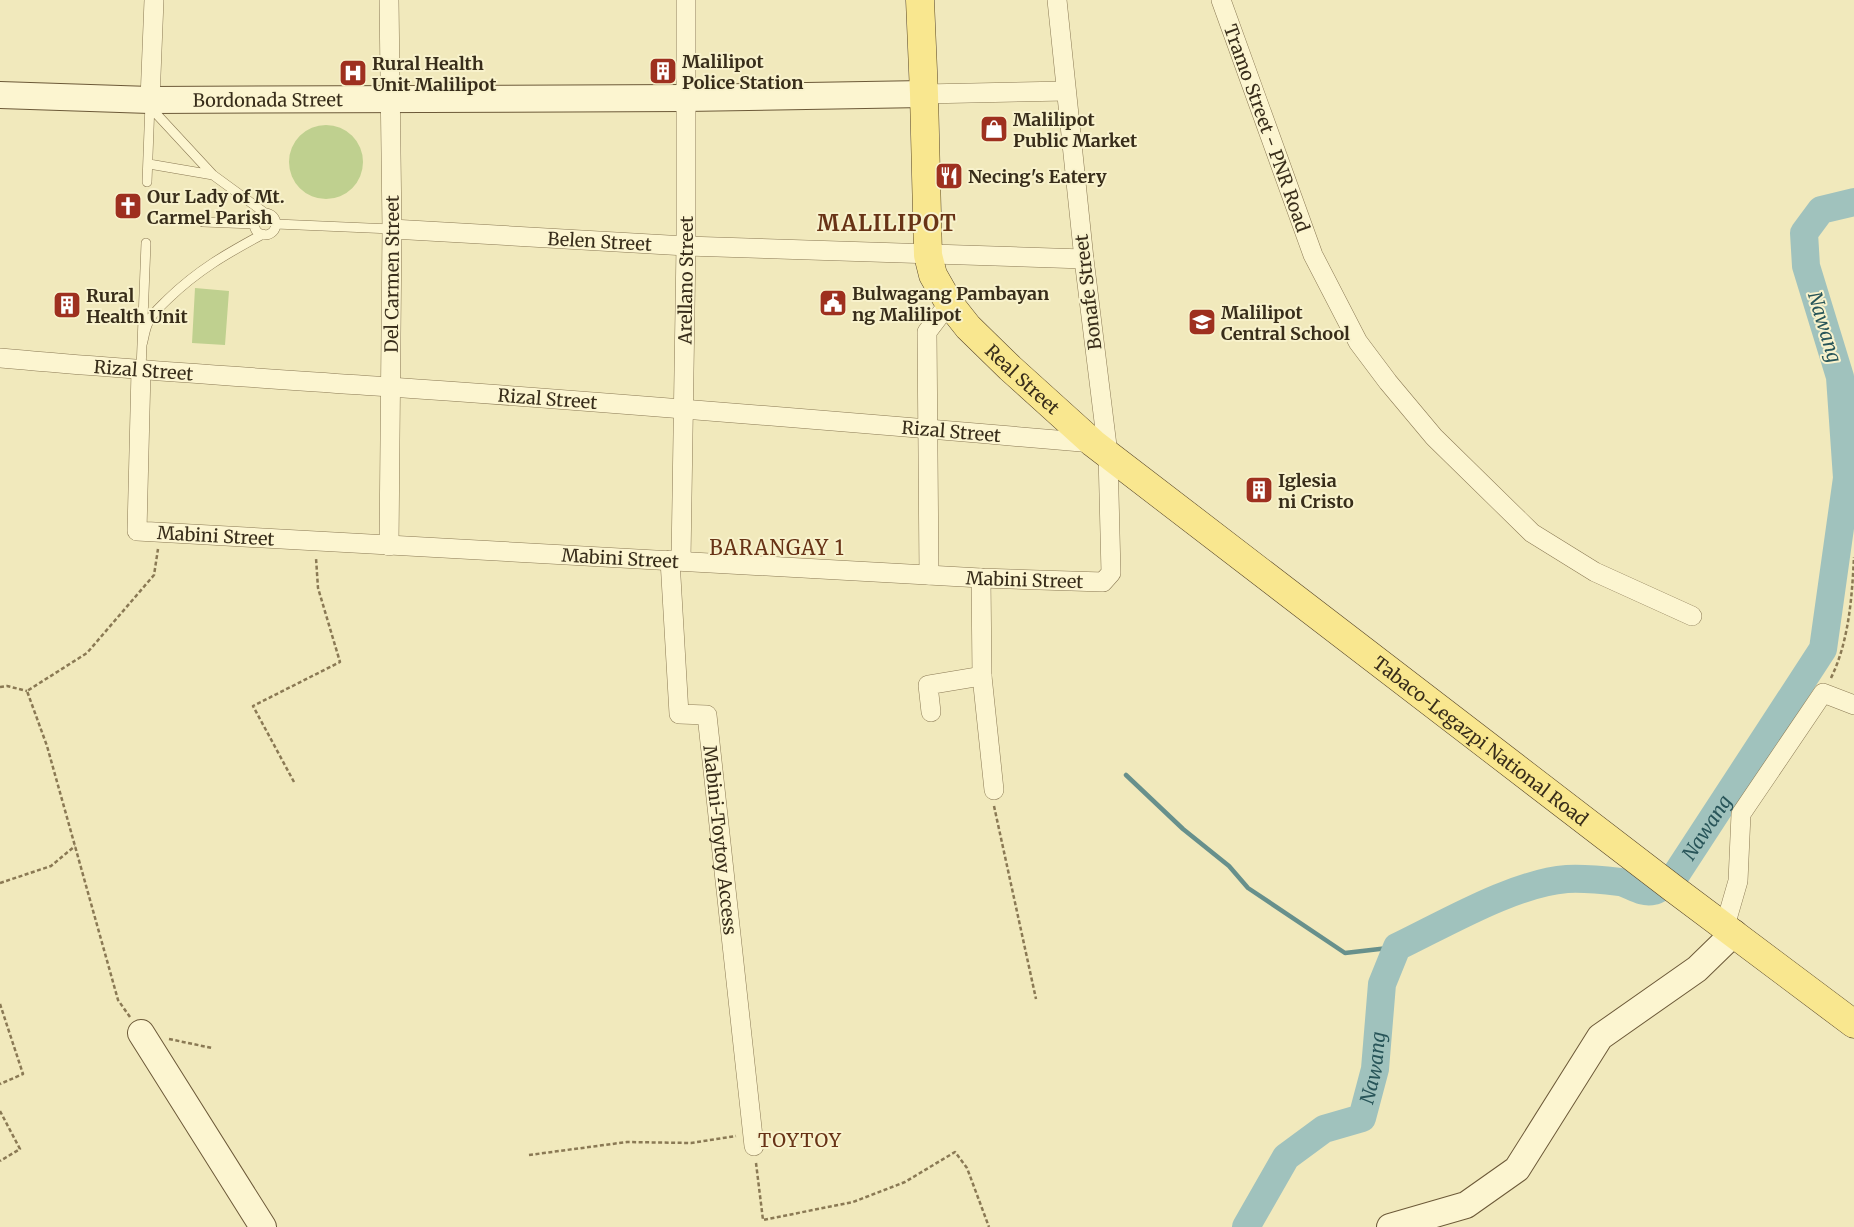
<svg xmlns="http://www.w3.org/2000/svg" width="1854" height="1227" font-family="Merriweather,serif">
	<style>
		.green { fill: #bfd08f }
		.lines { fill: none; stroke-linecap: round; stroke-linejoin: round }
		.stream { stroke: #67908c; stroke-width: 4.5 }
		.river { stroke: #a0c2bd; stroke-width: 28 }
		.lane-casing { stroke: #8a7954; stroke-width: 10 }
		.street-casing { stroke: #8a7954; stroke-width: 20 }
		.secondary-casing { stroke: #6c5938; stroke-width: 28 }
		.primary-casing { stroke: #574529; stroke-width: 29 }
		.path { stroke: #8a7954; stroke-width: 2.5; stroke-dasharray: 4 2.5; stroke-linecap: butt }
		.lane { stroke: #fcf5d0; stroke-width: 9 }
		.street { stroke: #fcf5d0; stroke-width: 19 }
		.secondary { stroke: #fcf5d0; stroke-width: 26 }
		.primary { stroke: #f9e78f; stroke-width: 28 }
		.labels { text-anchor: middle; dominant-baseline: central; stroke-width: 4; stroke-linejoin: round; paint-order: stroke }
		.poi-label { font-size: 18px; font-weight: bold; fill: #382d1a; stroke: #f8f2cc; text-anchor: start }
		.street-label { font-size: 18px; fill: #382d1a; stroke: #f8f2cc }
		.water-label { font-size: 19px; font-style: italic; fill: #285559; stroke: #f8f2cc }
		.neighbourhood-label { font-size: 19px; letter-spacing: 1px; fill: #683316; stroke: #f8f2cc }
		.quarter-label { font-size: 20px; letter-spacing: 1px; fill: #683316; stroke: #f8f2cc }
		.district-label { font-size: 22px; font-weight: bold; letter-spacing: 1px; fill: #683316; stroke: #f8f2cc }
	</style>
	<rect width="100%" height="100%" fill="#f1e9bc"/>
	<path class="green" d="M289 162a37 37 0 1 1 74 0a37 37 0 1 1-74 0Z
		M195,288L229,291L225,345L192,343Z"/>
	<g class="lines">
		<path class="stream" d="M1126,775L1183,829L1229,866L1248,888L1345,953L1397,947"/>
		<path class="river" id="s1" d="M1246,1227L1286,1157L1324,1129L1362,1118L1375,1069L1382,984L1397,947C1445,924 1514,883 1567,879C1584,878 1603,880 1620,882C1630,884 1642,894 1653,891C1660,890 1669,880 1675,876L1823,649L1847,478L1840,377L1806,266L1804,233L1821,210L1854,202"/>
		<defs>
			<path id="lane" d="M150,107L213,175L265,213
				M149,164L213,175
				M147,182L150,103
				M254 224a11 11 0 1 1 22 0a11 11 0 1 1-22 0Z
				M203,222L254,224
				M276,224L392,229
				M142,345C144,338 145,329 148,323C152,313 161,306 168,299C198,270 226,254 263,234
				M141,370L146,243"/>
			<g id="street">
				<path id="s2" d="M1221,0L1313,255L1358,342L1388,382L1434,437L1532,533L1595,572L1692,616"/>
				<path d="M924,94L1066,91"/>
				<path d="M150,100L154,0"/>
				<path id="s3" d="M392,229L686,246L1084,259"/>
				<path id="s4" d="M0,358C130,370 260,378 390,387C625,403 859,423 1093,443"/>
				<path id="s5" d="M141,371L137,531L981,578L1103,582L1111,573L1108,454L1084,259L1057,0"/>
				<path id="s6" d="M389,546L392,229L389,0"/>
				<path id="s7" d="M670,560L679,714L707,715L754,1146"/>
				<path id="s8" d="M681,560L686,246V0"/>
				<path d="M929,575L927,332L949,303"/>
				<path d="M981,578L982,676L994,790"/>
				<path d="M931,712L928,685L982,676"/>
				<path d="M1725,926L1738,881L1741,814L1823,693L1854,705"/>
			</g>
			<g id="secondary">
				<path id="s9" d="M0,95L150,100L685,98L924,94"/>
				<path d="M141,1033L263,1227"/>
				<path d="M1390,1227L1466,1205L1517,1169L1600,1037L1697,969L1734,933"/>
			</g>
			<g id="primary">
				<path id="s10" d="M920,0L924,94L928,255L933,275L949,303L968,327L1010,368L1093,443L1674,889L1854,1024"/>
			</g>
		</defs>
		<use href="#lane" class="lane-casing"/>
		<use href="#street" class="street-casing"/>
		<use href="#secondary" class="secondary-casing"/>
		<use href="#primary" class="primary-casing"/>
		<path class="path" d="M1831,678C1849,641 1852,597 1854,557
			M0,687L7,686L27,691
			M294,782L253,706L340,662L318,588L316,558
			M994,806L1036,999
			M0,883L51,866L75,846
			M0,1004L23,1074L0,1084
			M130,1017L118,1000L47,746L27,691L87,653L154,575L158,549
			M169,1039L212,1048
			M0,1111L20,1149L0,1161
			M529,1155L627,1142L691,1143L736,1136
			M756,1163L763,1220L853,1202L905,1182L955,1152L967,1168L989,1227"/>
		<use href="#lane" class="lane"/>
		<use href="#street" class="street"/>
		<use href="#secondary" class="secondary"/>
		<use href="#primary" class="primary"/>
	</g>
	<defs>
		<symbol id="building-square" viewBox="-11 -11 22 22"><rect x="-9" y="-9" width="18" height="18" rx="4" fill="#9e301f" stroke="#f8f2cc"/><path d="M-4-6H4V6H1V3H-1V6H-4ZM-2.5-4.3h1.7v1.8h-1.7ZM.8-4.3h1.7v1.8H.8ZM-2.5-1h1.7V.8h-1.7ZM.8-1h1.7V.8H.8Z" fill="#fff"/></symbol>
		<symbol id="hospital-square" viewBox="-11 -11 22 22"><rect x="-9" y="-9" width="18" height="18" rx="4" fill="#9e301f" stroke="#f8f2cc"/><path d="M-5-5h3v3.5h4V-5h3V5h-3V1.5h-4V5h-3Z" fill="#fff"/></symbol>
		<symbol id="shop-square" viewBox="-11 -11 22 22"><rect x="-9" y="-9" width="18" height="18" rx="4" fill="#9e301f" stroke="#f8f2cc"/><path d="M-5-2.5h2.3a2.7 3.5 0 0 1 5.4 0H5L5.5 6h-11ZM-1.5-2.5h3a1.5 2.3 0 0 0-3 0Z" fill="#fff"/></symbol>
		<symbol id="restaurant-square" viewBox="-11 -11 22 22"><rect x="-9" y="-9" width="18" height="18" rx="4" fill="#9e301f" stroke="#f8f2cc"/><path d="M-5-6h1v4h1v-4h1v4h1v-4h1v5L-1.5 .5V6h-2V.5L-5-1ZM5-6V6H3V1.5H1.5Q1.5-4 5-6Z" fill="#fff"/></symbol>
		<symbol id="church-square" viewBox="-11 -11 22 22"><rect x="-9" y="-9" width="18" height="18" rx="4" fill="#9e301f" stroke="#f8f2cc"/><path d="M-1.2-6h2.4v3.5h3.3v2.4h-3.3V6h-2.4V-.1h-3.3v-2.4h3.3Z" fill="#fff"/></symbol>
		<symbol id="civic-square" viewBox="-11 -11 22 22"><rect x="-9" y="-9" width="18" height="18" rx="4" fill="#9e301f" stroke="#f8f2cc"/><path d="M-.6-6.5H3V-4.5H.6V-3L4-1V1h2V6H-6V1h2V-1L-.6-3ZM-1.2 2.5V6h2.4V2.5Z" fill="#fff"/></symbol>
		<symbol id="school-square" viewBox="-11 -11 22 22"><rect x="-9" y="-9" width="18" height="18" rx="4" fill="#9e301f" stroke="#f8f2cc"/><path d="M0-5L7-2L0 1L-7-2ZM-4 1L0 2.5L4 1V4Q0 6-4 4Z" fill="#fff"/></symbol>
	</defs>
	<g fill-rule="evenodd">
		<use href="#building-square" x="647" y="55" width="32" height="32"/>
		<use href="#hospital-square" x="337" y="57" width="32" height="32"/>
		<use href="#shop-square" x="978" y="113" width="32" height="32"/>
		<use href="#restaurant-square" x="933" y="160" width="32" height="32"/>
		<use href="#church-square" x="112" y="190" width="32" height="32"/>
		<use href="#civic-square" x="817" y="287" width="32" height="32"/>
		<use href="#building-square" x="51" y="289" width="32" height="32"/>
		<use href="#school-square" x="1186" y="306" width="32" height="32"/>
		<use href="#building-square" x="1243" y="474" width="32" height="32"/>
	</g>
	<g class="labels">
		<g class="poi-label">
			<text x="682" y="61">Malilipot<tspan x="682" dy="21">Police Station</tspan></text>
			<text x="372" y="63">Rural Health<tspan x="372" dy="21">Unit Malilipot</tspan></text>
			<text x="1013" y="119">Malilipot<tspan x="1013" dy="21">Public Market</tspan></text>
			<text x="968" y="176">Necing's Eatery</text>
			<text x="147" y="196">Our Lady of Mt.<tspan x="147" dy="21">Carmel Parish</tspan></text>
			<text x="852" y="293">Bulwagang Pambayan<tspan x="852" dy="21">ng Malilipot</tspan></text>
			<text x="86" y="295">Rural<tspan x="86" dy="21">Health Unit</tspan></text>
			<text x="1221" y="312">Malilipot<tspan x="1221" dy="21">Central School</tspan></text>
			<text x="1278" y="480">Iglesia<tspan x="1278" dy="21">ni Cristo</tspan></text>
		</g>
		<g class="street-label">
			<text stroke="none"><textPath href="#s9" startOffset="268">Bordonada Street</textPath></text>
			<text stroke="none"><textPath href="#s2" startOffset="136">Tramo Street - PNR Road</textPath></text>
			<text stroke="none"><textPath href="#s3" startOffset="208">Belen Street</textPath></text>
			<text stroke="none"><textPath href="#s6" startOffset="272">Del Carmen Street</textPath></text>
			<text stroke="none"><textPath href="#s8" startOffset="280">Arellano Street</textPath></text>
			<text transform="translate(1088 292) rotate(-97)">Bonafe Street</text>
			<text stroke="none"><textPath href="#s4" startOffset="144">Rizal Street</textPath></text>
			<text stroke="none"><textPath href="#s10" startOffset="414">Real Street</textPath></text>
			<text stroke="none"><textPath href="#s4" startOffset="549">Rizal Street</textPath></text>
			<text stroke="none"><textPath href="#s4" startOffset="954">Rizal Street</textPath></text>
			<text stroke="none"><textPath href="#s5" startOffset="239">Mabini Street</textPath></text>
			<text stroke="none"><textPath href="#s5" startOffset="644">Mabini Street</textPath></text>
			<text stroke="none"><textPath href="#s5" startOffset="1049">Mabini Street</textPath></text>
			<text stroke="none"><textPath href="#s10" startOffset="998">Tabaco-Legazpi National Road</textPath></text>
			<text stroke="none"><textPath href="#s7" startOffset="308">Mabini-Toytoy Access</textPath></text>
		</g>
		<g class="water-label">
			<text transform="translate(1825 327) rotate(73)">Nawang</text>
			<text stroke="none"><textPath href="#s1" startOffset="700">Nawang</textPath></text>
			<text stroke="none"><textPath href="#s1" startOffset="219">Nawang</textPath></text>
		</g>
		<g class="neighbourhood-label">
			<text x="800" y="1140">TOYTOY</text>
		</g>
		<g class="quarter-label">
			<text x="777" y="547">BARANGAY 1</text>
		</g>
		<g class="district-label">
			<text x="887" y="223">MALILIPOT</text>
		</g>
	</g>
</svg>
